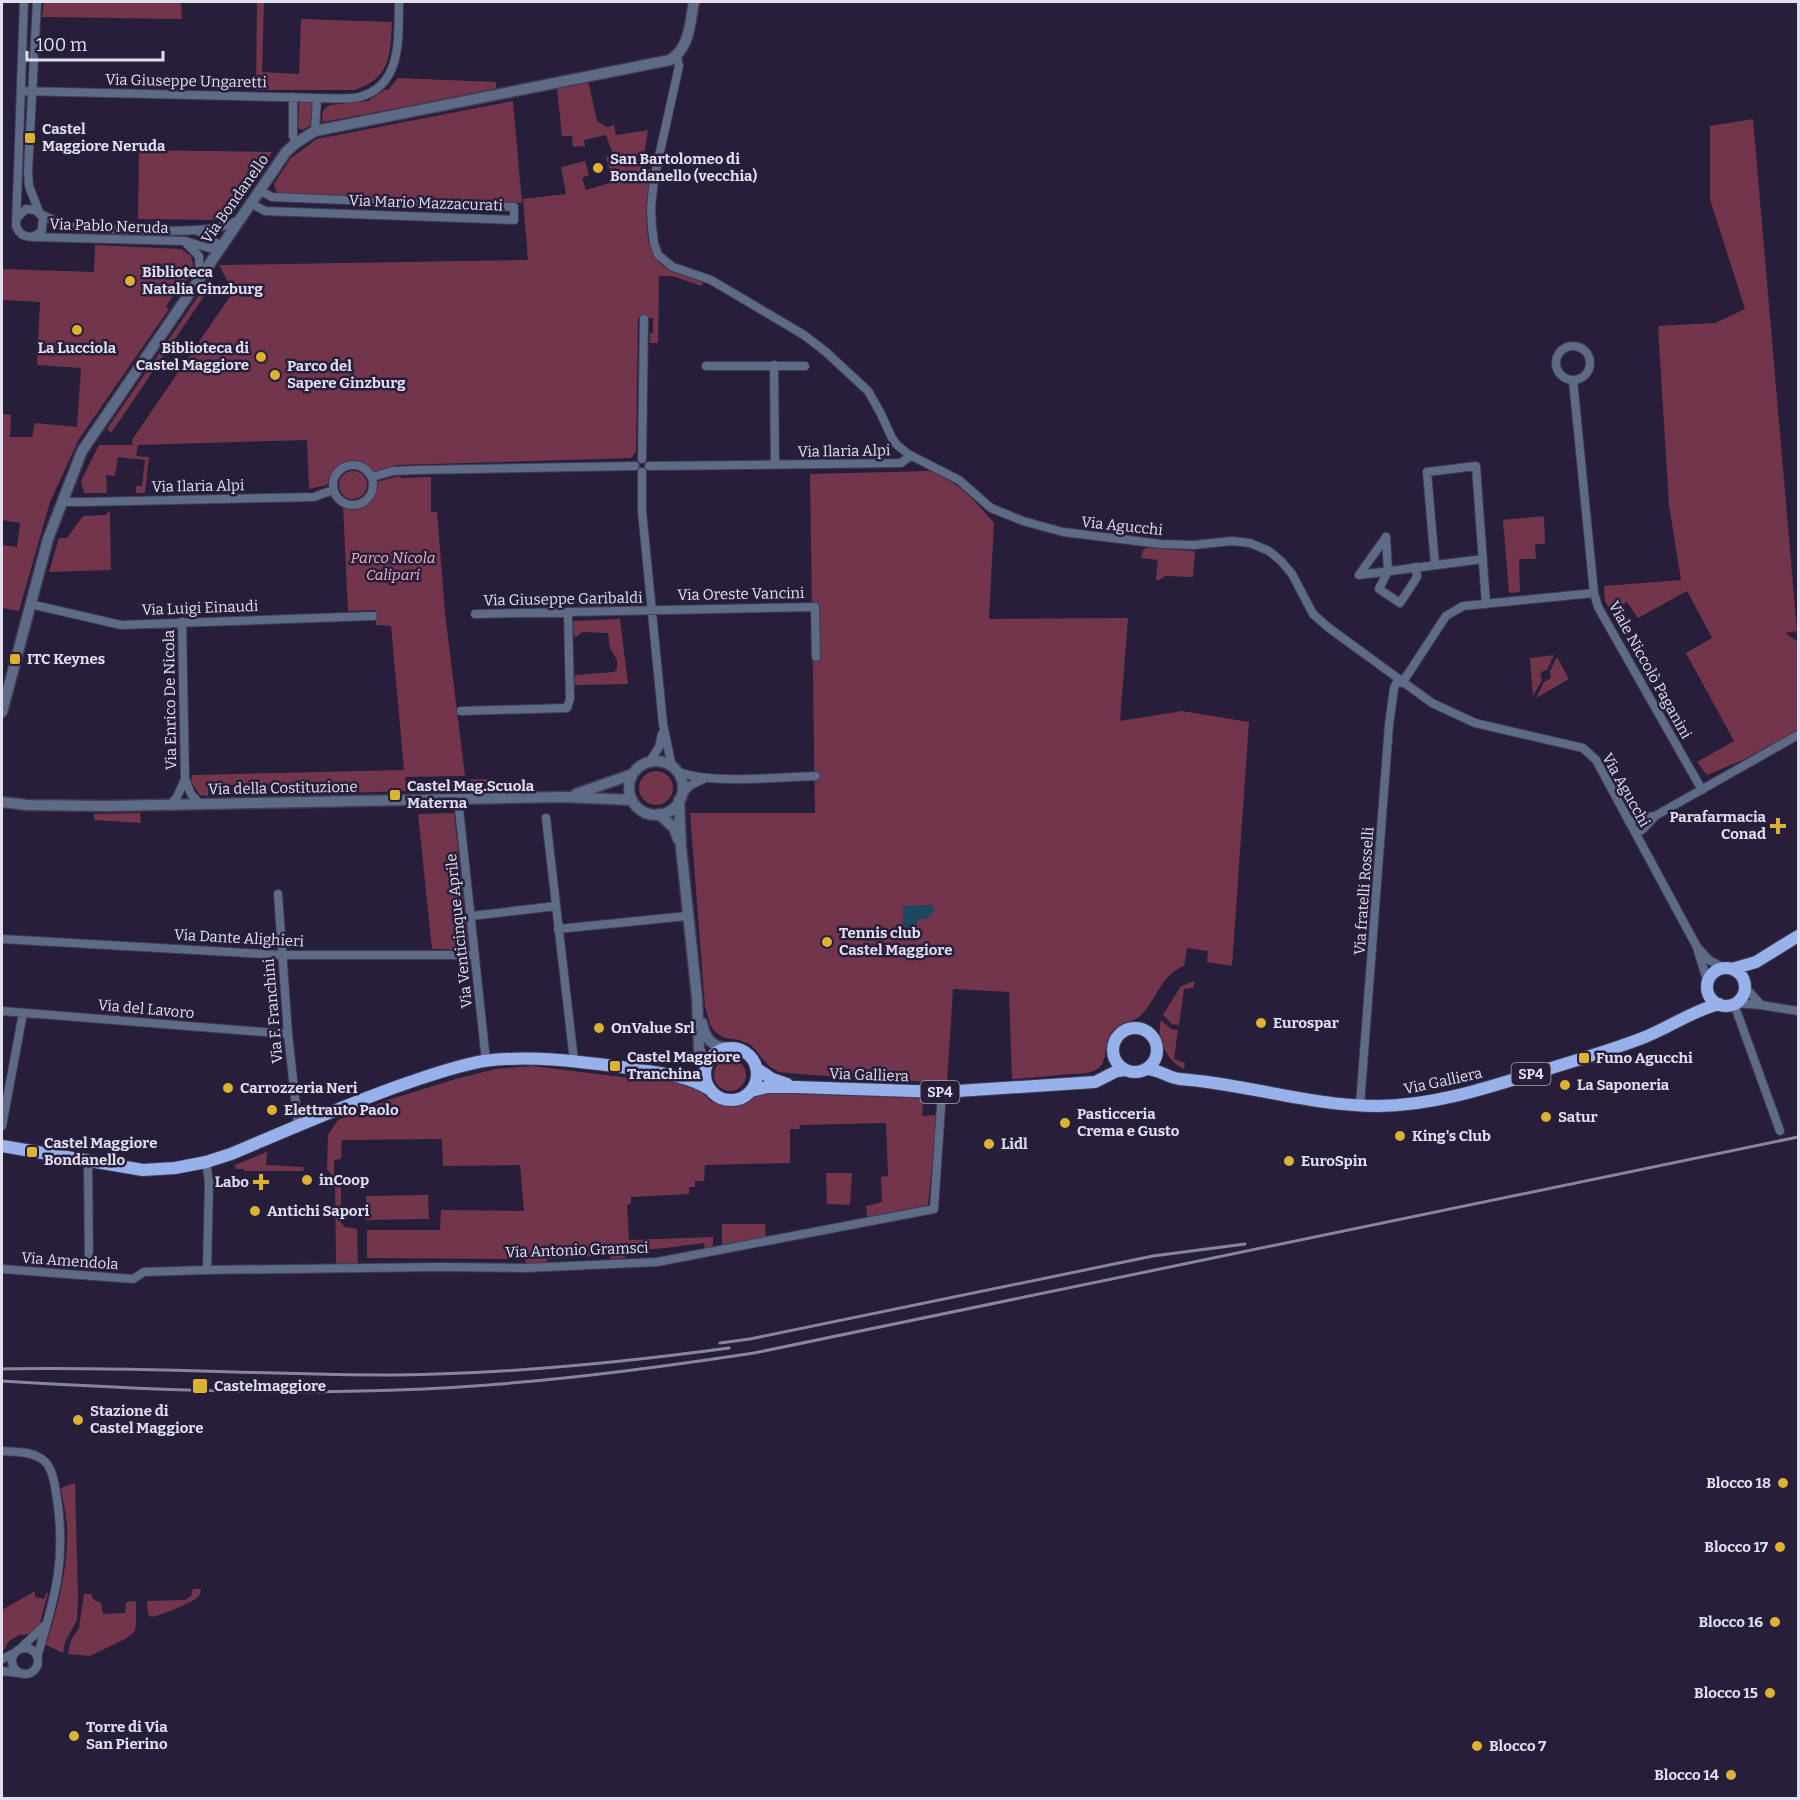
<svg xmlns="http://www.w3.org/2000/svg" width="1800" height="1800" font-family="Bitter,serif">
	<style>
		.green { fill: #72354c }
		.water { fill: #1b475f }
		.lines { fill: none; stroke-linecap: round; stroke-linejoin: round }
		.minor-casing { stroke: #413a53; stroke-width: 10 }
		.tertiary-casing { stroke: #413a53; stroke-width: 13 }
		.primary-casing { stroke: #413a53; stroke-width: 14 }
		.minor { stroke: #5e6b87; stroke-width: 8 }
		.tertiary { stroke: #5e6b87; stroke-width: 10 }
		.primary { stroke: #97b1eb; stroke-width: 12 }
		.rail { stroke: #8b859b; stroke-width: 3 }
		.poi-dot { fill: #dcb233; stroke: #271f3a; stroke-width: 2 }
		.labels { text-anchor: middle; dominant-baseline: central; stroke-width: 5; stroke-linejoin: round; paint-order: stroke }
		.shield { fill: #271f3a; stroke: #aaa5b9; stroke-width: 1.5 }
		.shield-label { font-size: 14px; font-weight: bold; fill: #e2def0 }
		.street-label { font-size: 15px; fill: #e2def0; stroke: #271f3a }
		.poi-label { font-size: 15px; font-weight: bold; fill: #e2def0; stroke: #271f3a; text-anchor: start }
		.park-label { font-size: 15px; font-style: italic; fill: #f4b2c8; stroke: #271f3a }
	</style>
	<rect width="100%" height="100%" fill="#271f3a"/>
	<path class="green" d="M44,2H181L182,19L42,17Z
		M257,2H264L262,72L299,74L301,19L392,22C390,55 391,78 355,90H256Z
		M398,78L496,82V90L323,122C321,114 323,108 330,105L368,101L386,89L388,90Z
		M588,81L597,121L607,127L614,125L616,135L648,130L642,167L651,170C647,195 639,249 663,266C675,273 690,277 703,283L702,286L672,276H659L658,343H650V333H653V318H638L636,452L631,458L398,465L373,472C355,452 334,461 327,485L309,489L307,440L138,445L136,456L149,457L145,493H136V486H142L145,460L118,457L115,476L106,475L107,493H84L81,481L99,445H133L132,440L233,292L219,265L528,260L523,199L566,194L561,167L585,161L589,175L582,178L586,190L613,182L606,157L613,155L606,135L584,140L585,146L573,147L572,136H562L557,88Z
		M299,101H312L311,125L302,130L298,128Z
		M513,101L522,203L281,193L276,191L274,184L291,158L317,139Z
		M1753,119L1797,631L1785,633L1798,642V730L1743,760L1707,775L1697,762L1734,741L1686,653L1712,638L1687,591L1638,618L1627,602L1611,611L1605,601L1604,586L1681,580L1669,505L1658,326L1715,323L1745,309L1710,199V126Z
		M139,150L272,152L232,214L225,219L217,220L138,219Z
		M95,245L181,249L191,256L194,269L185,283L183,282L166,306L169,309L79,439L50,502L19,611L2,608V545L17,547L20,523L2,520V414L11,415L10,437H32L35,423L77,427L81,368L37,365L40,302L2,300V269L94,272Z
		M210,279L216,291L214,294L209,289L111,433L107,429Z
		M339 485a14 14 0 1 1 28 0a14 14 0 1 1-28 0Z
		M929,471C961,483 972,498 994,523L989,619L1128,618L1120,721L1182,711L1249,722L1232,966L1207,962L1208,951L1187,948L1184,966C1161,975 1158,997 1142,1014C1132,1025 1116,1021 1109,1037C1103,1050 1109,1067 1091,1072C1084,1074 1075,1074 1068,1074C1049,1076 1031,1078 1012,1079L1009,992L953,989L947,1083L810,1075L779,1072L769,1066L751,1045L739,1040L725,1038L715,1032L710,1024L705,1007L690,813H815L810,474Z
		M399,476L401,478L431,477V512H437L445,613L465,776L405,777L407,791L283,795V783L208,786V796L200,795L191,782L192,775L404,770L391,626L376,625L375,610L348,611L343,506C360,512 379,500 376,482Z
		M110,511L111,570L49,572L59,538H67L83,516L105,515Z
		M1544,516L1545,544H1535L1536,559H1519L1520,592L1509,593L1503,520Z
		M1146,548L1194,551L1195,554L1193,577L1165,576L1158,581L1156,579L1158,560L1141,558L1143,550Z
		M620,619L628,684L574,685L575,675L614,672L617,669V660L610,648L608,633L582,632L578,636L574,637L573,621Z
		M1554,655L1547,670L1543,671L1540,674L1542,680L1533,696L1530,658Z
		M1557,657L1569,679L1536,698L1544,682L1551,678L1550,671Z
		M639 788a17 17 0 1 1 34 0a17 17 0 1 1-34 0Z
		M487,779L488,789L449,790L450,780Z
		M140,813L141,823L94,820V814Z
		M454,813L469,950L432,949L418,814Z
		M1195,981L1193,988L1184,989L1179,1025L1172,1024L1163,1015L1181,986Z
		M1161,1020L1171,1029L1178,1030L1174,1059L1185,1063L1184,1069C1167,1062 1156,1037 1161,1020Z
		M714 1075a16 16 0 1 1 32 0a16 16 0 1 1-32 0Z
		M532,1066L655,1081L658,1078L697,1087L711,1101L723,1105L740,1104L760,1093L923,1098L922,1116L937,1115L928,1205L867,1217L866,1206L882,1202L881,1177L888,1176L886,1123L800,1125L799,1129H790V1163L705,1165L704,1181H695V1187H689V1194L631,1197V1204L627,1205L629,1240L713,1237V1245L709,1249H705L704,1243L665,1248L626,1251L625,1258L611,1259V1255L547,1259V1264H526L525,1259L367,1258V1230H440L441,1210L524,1211L520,1165L443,1166L442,1139L342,1140L341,1159L334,1160V1179L327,1169L328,1135L338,1120L388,1100L459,1078L496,1069Z
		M267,1152L266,1165L303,1167L304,1171H245L243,1169H236L235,1165Z
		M826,1173H852L850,1205L827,1204Z
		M335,1181H341V1223L345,1227L357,1229L358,1265H336Z
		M428,1195L429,1219L366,1220V1196Z
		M722,1224H765L766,1237L722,1246Z
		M75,1483L78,1599L77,1620L65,1642L63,1653L46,1645C58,1607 69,1566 67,1526C66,1513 63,1501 61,1488Z
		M193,1589H201C200,1593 200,1595 197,1598C191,1603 157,1617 151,1617L148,1614L147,1601L185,1600L191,1596Z
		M35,1591V1597L44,1599L47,1592L48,1593L40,1623L36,1629L28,1634L19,1635L9,1641L2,1653V1610Z
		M84,1594H91L94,1600L101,1603L103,1614L125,1613L126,1602L136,1601V1625L134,1632L125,1639L90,1656L68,1654L71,1640L79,1628Z"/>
	<path class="water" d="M933,905L934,911L927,918L917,920L916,933H903V906Z"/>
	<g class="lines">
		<defs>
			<path id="minor" d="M37,2L28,171L29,186L39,212
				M677,56L679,66L654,179L651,208L652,227L654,243L658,255L673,267L711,280L804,335L826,352L868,391L880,412L892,438L897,445L908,454L959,480L991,508L1023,521L1063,532L1161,544L1194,545L1232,541L1250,543L1269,551L1281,561L1292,574L1313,614L1329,628L1432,703L1475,723L1583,748L1596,760L1697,947L1709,960L1724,968
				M21,91L317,98C330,98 346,100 359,97C403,86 398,37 399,2
				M293,97V136L296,143
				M315,131L317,98
				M250,203L265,211L514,220V207L272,197L259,190
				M41,214L59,223L73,227C106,228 213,238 236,221
				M17,218L26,209L35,210L43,217L42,230C34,240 21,239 16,226L24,2
				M198,231L212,238L219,249
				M33,237L185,241L209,248L219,249
				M185,242L199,256L200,277
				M1556 363a17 17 0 1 1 34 0a17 17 0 1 1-34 0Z
				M774,365L775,465
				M706,366H805
				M1573,380L1594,593L1598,607L1702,790
				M642,459L644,319
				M333 485a20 20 0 1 1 40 0a20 20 0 1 1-40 0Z
				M649,466L901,463L910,456
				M642,472V511L663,724L672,767
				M372,477L393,471L418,470L635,466
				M63,499L68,502H83L314,497L333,490
				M1386,537L1388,571L1379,589L1400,603L1417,577L1416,567
				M1435,565L1427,472L1476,466L1486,604
				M1359,575L1483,559
				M1359,575L1386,537
				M30,604L121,625L373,616
				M475,614L815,607L816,657
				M182,622L185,779L191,794L201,805
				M1402,683L1446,616L1463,606L1594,593
				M461,711L567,708L570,699L568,612
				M650,761L659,747L662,734
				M676,771C709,785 778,777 816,776
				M681,795L691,785L706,778
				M458,799L486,1061
				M171,804L177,797L185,779
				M546,818L574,1061
				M1629,822L1639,818L1655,816
				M1636,834L1643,829L1655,816L1798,735
				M278,894L288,1034L298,1125
				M471,916L556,906
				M558,929L687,916
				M2,939L282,955H475
				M1698,951L1708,983
				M1745,987L1761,1005
				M1735,1003L1761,1005L1798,1011
				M1734,1004L1780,1131
				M2,1011L288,1034
				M1360,1105L1389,725L1394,688L1398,680
				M2,1126L23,1013
				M88,1161L89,1265
				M206,1162L209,1182L207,1270L438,1267L525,1268L657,1262L934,1209L942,1092
				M2,1269L133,1279L144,1272L207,1270
				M2,1451C15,1452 30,1451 42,1459C52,1466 54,1481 56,1492C67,1557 56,1595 37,1657
				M12 1661a13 13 0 1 1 26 0a13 13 0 1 1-26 0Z
				M20,1649L45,1625
				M2,1659L15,1653
				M2,1671L19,1673"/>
			<path id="tertiary" d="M2,712L48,539L82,451L286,152L296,143L315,131L670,60C690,48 690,22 694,2
				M629 788a27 27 0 1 1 54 0a27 27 0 1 1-54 0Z
				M576,794L633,774
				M679,800L681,847L697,998L699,1049L706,1066
				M2,802L27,805L107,806L564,797L632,800
				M659,814L674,828L678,839
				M702,1023C705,1038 711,1046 726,1048"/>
			<path id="primary" d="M1707 987a19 19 0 1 1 38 0a19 19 0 1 1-38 0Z
				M1732,969L1756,962L1798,936
				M1113 1050a22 22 0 1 1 44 0a22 22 0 1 1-44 0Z
				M705 1074a26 26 0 1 1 52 0a26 26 0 1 1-52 0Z
				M756,1068L772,1079L787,1084
				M1146,1069C1159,1069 1168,1078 1180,1079C1246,1084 1311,1106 1378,1106C1429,1106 1480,1090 1528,1075C1567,1063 1607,1052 1645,1037C1670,1027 1692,1011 1719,1004
				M751,1091L767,1087H796L942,1092L1095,1082L1117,1071L1126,1070
				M2,1146L143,1170L175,1168L206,1162L231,1154C290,1129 349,1103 410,1082C434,1074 459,1065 484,1061C530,1055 576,1061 621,1067C651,1072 683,1073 709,1089"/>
		</defs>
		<use href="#minor" class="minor-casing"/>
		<use href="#tertiary" class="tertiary-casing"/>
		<use href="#primary" class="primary-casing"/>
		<use href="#minor" class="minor"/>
		<use href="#tertiary" class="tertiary"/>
		<use href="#primary" class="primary"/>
		<path class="rail" d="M720,1343L750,1339L1153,1256L1245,1244
			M2,1369C133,1366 264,1375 395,1375C507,1374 618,1363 729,1348
			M2,1381C133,1389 265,1395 397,1390C517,1386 635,1371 754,1353L1798,1137"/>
	</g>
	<g class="poi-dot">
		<rect x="24" y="132" width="12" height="12" rx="3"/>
		<circle cx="598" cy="168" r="6"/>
		<circle cx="130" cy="281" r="6"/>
		<circle cx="77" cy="330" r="6"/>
		<circle cx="261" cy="357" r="6"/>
		<circle cx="275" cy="375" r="6"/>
		<rect x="9" y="653" width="12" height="12" rx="3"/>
		<rect x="389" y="789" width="12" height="12" rx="3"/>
		<path d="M1775 817h6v6h6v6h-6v6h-6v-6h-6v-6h6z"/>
		<circle cx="827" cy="942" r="6"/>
		<circle cx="1261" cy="1023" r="6"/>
		<circle cx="599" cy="1028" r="6"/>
		<rect x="1578" y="1052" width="12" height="12" rx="3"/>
		<rect x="609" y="1060" width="12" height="12" rx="3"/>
		<circle cx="1565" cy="1085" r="6"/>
		<circle cx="228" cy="1088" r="6"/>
		<circle cx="272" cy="1110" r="6"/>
		<circle cx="1546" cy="1117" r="6"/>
		<circle cx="1065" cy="1123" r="6"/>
		<circle cx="1400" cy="1136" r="6"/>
		<circle cx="989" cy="1144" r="6"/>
		<rect x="26" y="1146" width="12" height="12" rx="3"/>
		<circle cx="1289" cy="1161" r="6"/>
		<circle cx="307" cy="1180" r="6"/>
		<path d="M258 1173h6v6h6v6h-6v6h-6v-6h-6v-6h6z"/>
		<circle cx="255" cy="1211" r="6"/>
		<rect x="192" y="1378" width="16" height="16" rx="3"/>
		<circle cx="78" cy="1420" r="6"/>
		<circle cx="1783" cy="1483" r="6"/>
		<circle cx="1780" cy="1547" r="6"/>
		<circle cx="1775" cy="1622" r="6"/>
		<circle cx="1770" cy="1693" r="6"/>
		<circle cx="74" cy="1736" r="6"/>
		<circle cx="1477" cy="1746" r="6"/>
		<circle cx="1731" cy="1775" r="6"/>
	</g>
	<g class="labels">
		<g class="shield">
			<rect x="1511.5" y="1063" width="39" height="22" rx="4.5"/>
			<rect x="920.5" y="1081" width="39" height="22" rx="4.5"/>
		</g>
		<g class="shield-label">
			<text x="1531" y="1074">SP4</text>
			<text x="940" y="1092">SP4</text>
		</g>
		<g class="street-label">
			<text transform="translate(186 81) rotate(1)">Via Giuseppe Ungaretti</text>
			<text transform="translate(235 199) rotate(-55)">Via Bondanello</text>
			<text transform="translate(426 203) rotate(2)">Via Mario Mazzacurati</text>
			<text transform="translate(109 226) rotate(2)">Via Pablo Neruda</text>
			<text transform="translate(844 451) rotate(-1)">Via Ilaria Alpi</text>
			<text transform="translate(198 486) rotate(-1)">Via Ilaria Alpi</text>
			<text transform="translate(1122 526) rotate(6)">Via Agucchi</text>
			<text transform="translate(741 594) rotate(-1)">Via Oreste Vancini</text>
			<text transform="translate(563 599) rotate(-1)">Via Giuseppe Garibaldi</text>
			<text transform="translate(200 608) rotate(-2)">Via Luigi Einaudi</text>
			<text transform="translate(1650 670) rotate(61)">Viale Niccolò Paganini</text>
			<text transform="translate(170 700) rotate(-91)">Via Enrico De Nicola</text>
			<text transform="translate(283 788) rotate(-1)">Via della Costituzione</text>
			<text transform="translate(1626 790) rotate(61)">Via Agucchi</text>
			<text transform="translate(1364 891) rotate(-86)">Via fratelli Rosselli</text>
			<text transform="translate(459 931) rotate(-96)">Via Venticinque Aprile</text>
			<text transform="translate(239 938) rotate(3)">Via Dante Alighieri</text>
			<text transform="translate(146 1009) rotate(5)">Via del Lavoro</text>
			<text transform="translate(273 1011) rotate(-95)">Via F. Franchini</text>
			<text transform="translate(869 1075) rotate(2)">Via Galliera</text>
			<text transform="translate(1443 1081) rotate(-12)">Via Galliera</text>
			<text transform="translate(577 1250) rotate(-2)">Via Antonio Gramsci</text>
			<text transform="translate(70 1261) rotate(4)">Via Amendola</text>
		</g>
		<g class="poi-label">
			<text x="42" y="129">Castel<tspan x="42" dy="17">Maggiore Neruda</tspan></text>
			<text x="610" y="159">San Bartolomeo di<tspan x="610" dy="17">Bondanello (vecchia)</tspan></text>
			<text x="142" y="272">Biblioteca<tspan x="142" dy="17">Natalia Ginzburg</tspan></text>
			<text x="77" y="348" text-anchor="middle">La Lucciola</text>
			<text x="249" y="348" text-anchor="end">Biblioteca di<tspan x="249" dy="17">Castel Maggiore</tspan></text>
			<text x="287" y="366">Parco del<tspan x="287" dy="17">Sapere Ginzburg</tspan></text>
			<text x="27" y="659">ITC Keynes</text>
			<text x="407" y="786">Castel Mag.Scuola<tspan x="407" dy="17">Materna</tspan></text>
			<text x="1766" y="817" text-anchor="end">Parafarmacia<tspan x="1766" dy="17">Conad</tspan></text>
			<text x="839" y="933">Tennis club<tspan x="839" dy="17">Castel Maggiore</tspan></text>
			<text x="1273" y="1023">Eurospar</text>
			<text x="611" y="1028">OnValue Srl</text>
			<text x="627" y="1057">Castel Maggiore<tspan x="627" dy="17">Tranchina</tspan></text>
			<text x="1596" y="1058">Funo Agucchi</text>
			<text x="1577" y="1085">La Saponeria</text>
			<text x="240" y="1088">Carrozzeria Neri</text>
			<text x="284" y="1110">Elettrauto Paolo</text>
			<text x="1077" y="1114">Pasticceria<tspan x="1077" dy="17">Crema e Gusto</tspan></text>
			<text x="1558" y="1117">Satur</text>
			<text x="1412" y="1136">King's Club</text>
			<text x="44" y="1143">Castel Maggiore<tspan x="44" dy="17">Bondanello</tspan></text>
			<text x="1001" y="1144">Lidl</text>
			<text x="1301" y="1161">EuroSpin</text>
			<text x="319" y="1180">inCoop</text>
			<text x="249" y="1182" text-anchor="end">Labo</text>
			<text x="267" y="1211">Antichi Sapori</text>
			<text x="214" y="1386">Castelmaggiore</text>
			<text x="90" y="1411">Stazione di<tspan x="90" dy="17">Castel Maggiore</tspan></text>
			<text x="1771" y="1483" text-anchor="end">Blocco 18</text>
			<text x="1768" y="1547" text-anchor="end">Blocco 17</text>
			<text x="1763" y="1622" text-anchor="end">Blocco 16</text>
			<text x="1758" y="1693" text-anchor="end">Blocco 15</text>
			<text x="86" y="1727">Torre di Via<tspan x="86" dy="17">San Pierino</tspan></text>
			<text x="1489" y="1746">Blocco 7</text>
			<text x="1719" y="1775" text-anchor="end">Blocco 14</text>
		</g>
		<g class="park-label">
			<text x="393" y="558">Parco Nicola<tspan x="393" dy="17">Calipari</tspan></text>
		</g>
	</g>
	<rect width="1800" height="1800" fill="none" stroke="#e2def0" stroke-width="6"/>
	<path d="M27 51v9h136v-9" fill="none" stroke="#e2def0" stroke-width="3"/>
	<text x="36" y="51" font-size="18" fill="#e2def0" stroke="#271f3a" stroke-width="4.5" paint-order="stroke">100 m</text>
</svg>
